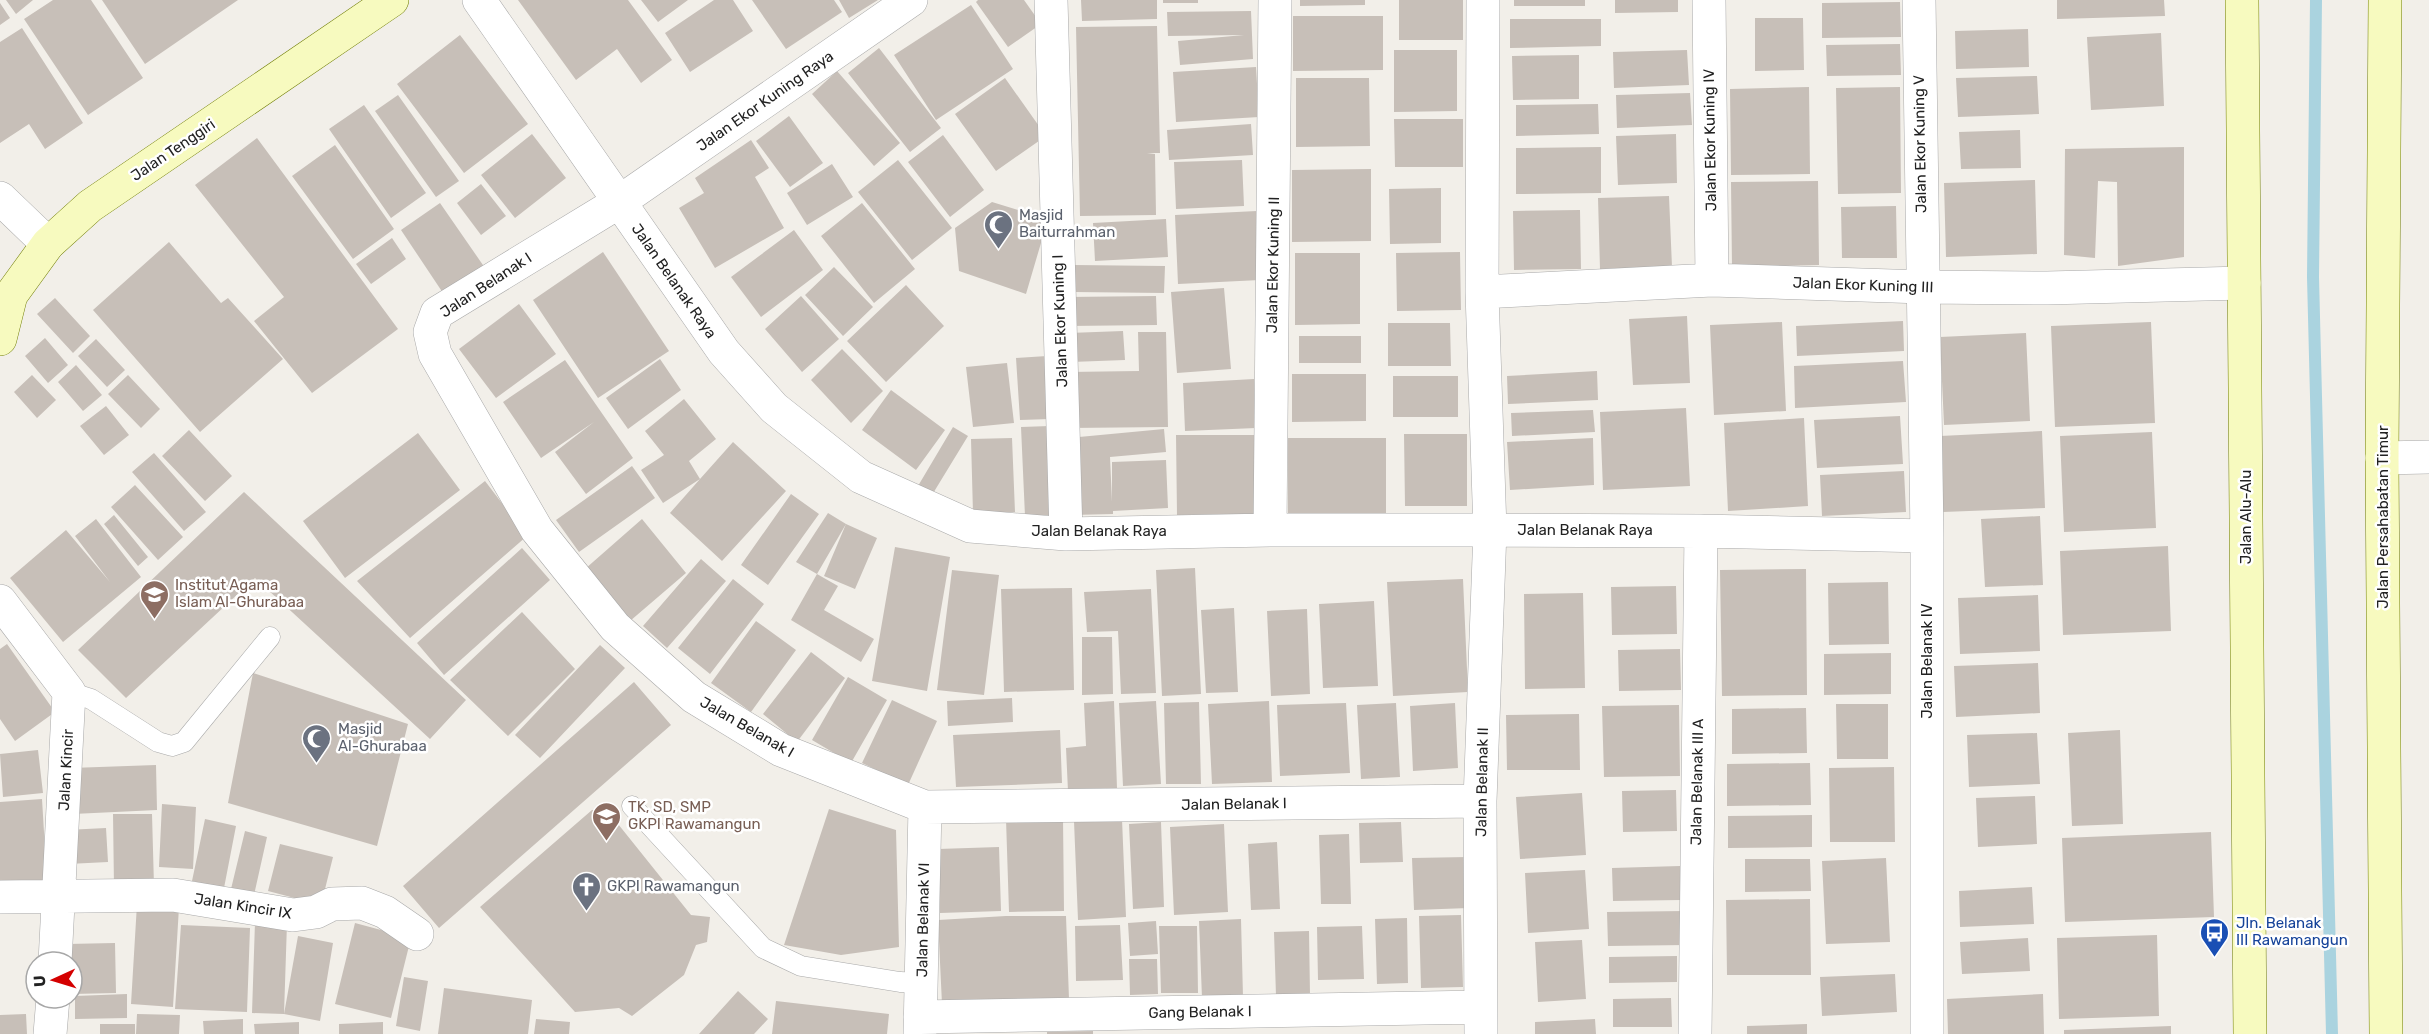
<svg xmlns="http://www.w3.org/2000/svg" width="2429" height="1034" font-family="Rubik,sans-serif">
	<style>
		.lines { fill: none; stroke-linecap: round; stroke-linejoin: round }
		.stream { stroke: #aad3df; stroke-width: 12 }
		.building { fill: #c7bfb8 }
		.lane-casing { stroke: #a9a9a9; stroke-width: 21 }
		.street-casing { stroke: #a9a9a9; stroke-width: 34 }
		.secondary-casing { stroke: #707d05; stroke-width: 34 }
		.lane { stroke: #fff; stroke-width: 20 }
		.street { stroke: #fff; stroke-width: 33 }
		.secondary { stroke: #f7fabf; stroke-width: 33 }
		.labels { text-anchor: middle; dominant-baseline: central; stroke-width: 5; stroke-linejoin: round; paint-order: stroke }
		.street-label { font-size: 15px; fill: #222; stroke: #fff }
		.worship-label { font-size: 15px; fill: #5b616d; stroke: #fff; text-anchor: start }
		.education-label { font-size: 15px; fill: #785e54; stroke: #fff; text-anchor: start }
		.transit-label { font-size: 15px; fill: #164399; stroke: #fff; text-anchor: start }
	</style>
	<rect width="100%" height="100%" fill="#f2efe9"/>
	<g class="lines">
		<path class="stream" d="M2316,0L2313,277L2332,1034"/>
	</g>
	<path class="building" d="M6,0H33L16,14Z
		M53,0H91L143,78L88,115L24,19Z
		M102,0H238L145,64Z
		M518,0H628L672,60L641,83L617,49L576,80Z
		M641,0H688L658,22Z
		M714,0H733L753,31L690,72L665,33Z
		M752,0H834L842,12L786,49Z
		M839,0H878L849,18Z
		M978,0H1024L1041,24L1008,47L976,2Z
		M1081,0H1157V19L1082,21Z
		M1163,0H1198V3H1163Z
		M1300,0H1365V5L1300,6Z
		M1399,0H1463V40H1399Z
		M1514,0H1585V6H1514Z
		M1615,0H1678V12L1615,13Z
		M2057,0H2164L2165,16L2057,19Z
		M1900,2L1901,37L1822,38V3Z
		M0,3L10,18L0,25Z
		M971,5L1013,69L936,120L894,55Z
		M1251,11L1253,59L1180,65L1178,41L1244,35L1168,36L1167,12Z
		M1293,16H1383V70L1293,71Z
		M1755,18H1803L1804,70L1755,71Z
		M1510,19H1601V46L1510,48Z
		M1157,26L1160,153H1147L1155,154L1156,215L1080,216L1076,27Z
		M22,28L83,123L45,149L29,124L0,143V42Z
		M2028,29L2029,67L1956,69L1955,31Z
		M2161,33L2164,106L2091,110L2087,37Z
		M460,35L528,124L464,173L397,84Z
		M1900,44L1901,75L1827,76L1826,45Z
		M879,48L941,128L910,152L848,73Z
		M1394,50H1457V111L1394,112Z
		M1687,50L1689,85L1614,88L1613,52Z
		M1579,55V99L1513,100L1512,56Z
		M1256,67L1259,117L1176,122L1173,72Z
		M837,71L900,143L874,166L812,94Z
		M2037,76L2039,114L1958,117L1956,78Z
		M1005,78L1046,136L996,171L955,114Z
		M1296,78H1369L1370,146L1296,147Z
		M1809,87L1810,174L1731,175L1730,89Z
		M1900,87L1901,193L1838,194L1836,88Z
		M1690,93L1692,125L1617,128L1616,95Z
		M398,95L459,181L436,197L375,111Z
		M1598,104L1599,134L1516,136V105Z
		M364,105L426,193L391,218L329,129Z
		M789,116L823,163L790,187L756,141Z
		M1394,119H1463V167H1395Z
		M1251,124L1253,155L1169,160L1167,130Z
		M2020,130L2021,168L1961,169L1959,132Z
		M532,134L566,178L515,218L481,175Z
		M1676,134L1677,183L1618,185L1616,136Z
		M943,135L984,190L950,217L908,162Z
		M257,138L398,329L312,393L254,321L284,297L195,185Z
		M751,140L769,168L755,177L784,228L715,268L679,208L704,193L695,178Z
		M335,145L394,229L353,259L292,176Z
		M1601,147V193L1516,194V148Z
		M2184,147V257L2118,266L2117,182L2098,181L2095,258L2064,255L2065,149Z
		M898,160L952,228L912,260L858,192Z
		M1242,160L1244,206L1176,209L1174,162Z
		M832,164L853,197L807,225L787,193Z
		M1371,169V241L1292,242V170Z
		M2035,180L2037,254L1946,257L1944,183Z
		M1818,181L1819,265L1732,267L1731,182Z
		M481,184L506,216L481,235L457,203Z
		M1441,188V243L1390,244L1389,189Z
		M1669,196L1672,267L1600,269L1598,198Z
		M992,202L1048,219L1026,294L959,271L955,228Z
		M440,203L485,268L445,296L401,230Z
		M862,203L915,269L874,303L821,236Z
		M1896,206L1897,258H1842L1841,207Z
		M1580,210L1581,269L1514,270L1513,211Z
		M1257,211L1260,280L1178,284L1175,215Z
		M1166,219L1168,257L1095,261L1093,223Z
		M794,230L823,270L761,317L731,277Z
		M392,238L406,259L371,284L356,264Z
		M169,242L221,303L228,298L283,359L200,432L93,310Z
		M603,252L669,351L598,398L533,300Z
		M1460,252L1461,310L1397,311L1396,253Z
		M1295,253H1360V324L1295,325Z
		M1074,265L1165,266L1164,293L1074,292Z
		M834,267L873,307L843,336L805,295Z
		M906,285L944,326L886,382L847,341Z
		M1224,288L1231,369L1177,373L1171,292Z
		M801,296L839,339L802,372L765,329Z
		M1156,296L1157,325L1068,326L1067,297Z
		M55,298L90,336L73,353L37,314Z
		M519,304L556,354L496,398L459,349Z
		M1687,316L1690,383L1633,385L1629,319Z
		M1903,321L1904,351L1797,356L1796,326Z
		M1782,322L1786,411L1714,415L1710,325Z
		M2151,322L2155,423L2055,427L2051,326Z
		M1388,323H1450L1451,366H1388Z
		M1123,331L1125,360L1071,362L1069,333Z
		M1138,332H1166L1168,427L1069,428L1068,372L1139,371Z
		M2026,333L2030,421L1944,425L1940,337Z
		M1299,336H1361V363H1299Z
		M45,338L68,365L48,383L25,356Z
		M96,339L125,370L107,387L78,356Z
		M842,349L883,391L851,423L811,380Z
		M1047,356L1050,419L1020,420L1016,358Z
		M660,359L681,390L628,429L606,398Z
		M565,360L633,458L586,494L555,452L594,422L541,458L503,402Z
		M1903,361L1906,402L1795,408L1794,366Z
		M1007,363L1014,423L973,427L966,367Z
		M76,365L102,395L83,411L58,382Z
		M1597,371L1598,400L1508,404L1507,376Z
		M1292,374H1366V421L1292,422Z
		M32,375L56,400L37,418L14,392Z
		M128,375L160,409L141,428L108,394Z
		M1393,376H1458V417H1393Z
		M1254,379L1256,428L1185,431L1183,383Z
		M891,390L945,430L916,470L862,430Z
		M684,399L716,439L689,461L700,479L733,442L786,491L722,561L670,513L700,479L663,503L641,470L664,455L645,431Z
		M106,406L129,435L104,455L80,426Z
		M1686,408L1690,486L1603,490L1600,412Z
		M1593,410L1595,432L1512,436L1511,413Z
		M1900,416L1903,464L1817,468L1814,420Z
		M1804,418L1808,506L1728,511L1724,423Z
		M1050,426L1054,515L1025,516L1021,427Z
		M953,427L968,436L932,495L918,486Z
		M1164,429L1166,452L1110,457L1112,502V462L1166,460L1168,508L1113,511V514L1072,515L1079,437Z
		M189,430L232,476L205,501L162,456Z
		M2042,431L2045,508L1943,512L1940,436Z
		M2152,432L2156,528L2064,532L2060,436Z
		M418,433L460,490L345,578L303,521Z
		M1404,434H1467V506H1405Z
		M1176,435H1258V514L1177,515Z
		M1012,438L1015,512L973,513L971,439Z
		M1288,438H1386V515L1288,516Z
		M1593,438L1594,485L1510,490L1507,442Z
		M154,453L206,512L184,531L132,472Z
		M632,466L655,498L579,552L556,520Z
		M1904,471L1906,512L1822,516L1820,475Z
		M485,481L527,536L410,638L357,581Z
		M135,485L183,537L158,560L111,507Z
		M244,492L466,700L430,739L255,578L126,698L78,650Z
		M791,494L819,514L768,585L741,565Z
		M828,513L846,524L877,538L855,589L824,576L846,524L817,574L838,586L824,610L874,639L861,662L791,620L817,574L796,562Z
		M114,515L148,557L138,566L104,524Z
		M2040,516L2043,585L1985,587L1981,519Z
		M96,519L141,577L63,642L10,578L66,530L110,582L75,536Z
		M642,519L686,573L630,621L585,569Z
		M2168,546L2171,631L2063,635L2060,551Z
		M895,547L950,557L927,691L872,681Z
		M522,548L550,580L444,675L417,643Z
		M701,559L726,581L667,648L643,626Z
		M1195,568L1201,694L1162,696L1156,570Z
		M1806,569L1807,695L1722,696L1720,570Z
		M952,570L999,575L984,695L937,690Z
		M733,579L764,604L710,674L678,648Z
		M1463,579L1468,692L1393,696L1387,582Z
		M1888,582L1889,644L1829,645L1828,583Z
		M1676,586L1677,634L1612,635L1611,587Z
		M1072,588L1074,690L1004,692L1001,589Z
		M1151,589L1156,693L1121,694L1118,631L1087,632L1084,592Z
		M1583,593L1585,688L1525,689L1524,594Z
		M2038,595L2040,651L1960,654L1958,598Z
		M1374,601L1378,686L1323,688L1319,604Z
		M1234,608L1238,692L1206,693L1201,610Z
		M1307,609L1310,694L1271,696L1267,611Z
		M522,612L575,669L508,736L450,680Z
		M756,621L796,650L751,712L711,683Z
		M1082,637H1112L1113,694L1082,695Z
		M7,644L55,712L15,741L0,719V649Z
		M600,645L625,668L540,758L515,735Z
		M1680,649L1681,690L1619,691L1618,650Z
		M811,652L845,678L797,742L763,714Z
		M1891,653V694L1824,695V654Z
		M2038,663L2040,713L1956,717L1954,666Z
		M253,673L408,724L377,846L228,803Z
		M848,677L887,700L851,763L812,740Z
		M634,682L671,725L439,928L403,886Z
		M1012,698L1013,722L948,726L947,701Z
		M892,700L937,721L908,785L862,763Z
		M1114,701L1117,788L1068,791L1066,748L1086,746L1084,703Z
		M1156,701L1161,784L1123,786L1119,703Z
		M1269,701L1272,782L1212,784L1208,704Z
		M1199,702L1201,784H1166L1164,703Z
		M1346,703L1350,773L1280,776L1277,705Z
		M1396,703L1400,777L1361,779L1357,705Z
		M1455,703L1458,768L1413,771L1410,706Z
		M1836,704H1888V759H1837Z
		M1679,705L1680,776L1604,777L1602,706Z
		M1806,708L1807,753L1732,754V709Z
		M1579,714L1580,770H1507L1506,715Z
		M1060,730L1062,783L956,787L953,735Z
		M2120,730L2123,824L2072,826L2068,733Z
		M2037,733L2040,784L1969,787L1967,735Z
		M38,750L43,793L3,797L0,754Z
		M1810,763L1811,805L1727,806V764Z
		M156,765L157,810L73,814L71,768Z
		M1894,767L1895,842H1830L1829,768Z
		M1676,790L1677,831L1623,832L1622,791Z
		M1582,793L1586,855L1520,859L1516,797Z
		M2035,796L2037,844L1978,847L1976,798Z
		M42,799L47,882L0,886V802Z
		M162,804L196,807L193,869L159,867Z
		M606,809L691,915L710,917L707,942L696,945L684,975L632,1016L619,1008L575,1012L480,907L592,810Z
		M829,809L896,830L899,947L841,955L784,945Z
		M113,814H152L154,886L114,887Z
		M1812,815V847L1728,848V816Z
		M1063,818L1064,911L1009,912L1006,819Z
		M205,819L236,826L224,888L192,881Z
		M1122,819L1126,917L1078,920L1074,821Z
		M1161,822L1164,907L1133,909L1129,824Z
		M1401,822L1403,862L1360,863L1359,823Z
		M1224,824L1228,912L1174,915L1170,827Z
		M106,828L108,862L68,864L66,830Z
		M245,831L267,837L254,895L231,889Z
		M2211,832L2214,917L2065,922L2062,838Z
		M1349,834L1351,904H1321L1319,835Z
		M1277,842L1280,909L1251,910L1248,844Z
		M280,844L333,857L321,905L268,891Z
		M999,847L1001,911L940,913L938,849Z
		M1468,857L1469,908L1414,910L1412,858Z
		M1886,858L1890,942L1826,944L1822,861Z
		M1745,859H1810L1811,891L1745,892Z
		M1680,866L1681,900L1613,901L1612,868Z
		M1585,870L1589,929L1528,933L1525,873Z
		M2032,887L2034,924L1960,927L1959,891Z
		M1810,899L1811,975H1727L1726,900Z
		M137,904L179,907L173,1007L131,1004Z
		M1685,911L1686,945L1608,946L1607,912Z
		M1461,915L1463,987L1421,988L1419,916Z
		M1006,916H1066L1069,999L942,1004L938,920Z
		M1407,918L1408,983L1377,984L1375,919Z
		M1241,919L1243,997L1202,998L1199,921Z
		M1156,921L1158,954L1130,956L1128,923Z
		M255,922L287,923L284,1014L298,936L333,943L320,1021L284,1014L252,1013Z
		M355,923L411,938L391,1018L335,1004Z
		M181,925L250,928L247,1012L175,1009Z
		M1120,925L1123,980L1076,981L1075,926Z
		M1159,926H1197L1198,993H1161Z
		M1362,926L1364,979L1318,980L1317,927Z
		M1309,931L1310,995L1276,996L1274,932Z
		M2157,935L2159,1016L2059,1019L2057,938Z
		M2028,938L2030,971L1962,974L1960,942Z
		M1582,940L1586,999L1538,1002L1535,942Z
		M115,943L116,993L72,994V962H67V944Z
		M1677,956V982L1609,983V957Z
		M1129,959H1157L1158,994L1130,995Z
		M1895,974L1897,1012L1822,1016L1820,977Z
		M404,977L428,981L420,1031L396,1026Z
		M444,988L532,1000L528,1034H438Z
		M738,991L768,1019L754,1034H699Z
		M127,994V1018L75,1019V996Z
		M2043,994L2044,1034H1948L1947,999Z
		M1671,998L1672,1027H1613V999Z
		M776,1001L889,1014L887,1034H772Z
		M26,1014L27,1034H0V1015Z
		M137,1014L180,1015L179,1034H136Z
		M243,1019V1034H204L203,1021Z
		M536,1019L570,1022L569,1034H534Z
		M1595,1019L1596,1034H1535V1022Z
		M299,1022V1034H255L254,1024Z
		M383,1022V1034H339V1024Z
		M100,1024H135V1034H100Z
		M1807,1024V1034H1747V1026Z
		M2171,1026V1034H2064V1030Z
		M1093,1031V1034H1047V1032Z"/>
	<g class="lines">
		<defs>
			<path id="lane" d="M69,692L91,699L158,742L172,746L184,742L270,637
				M632,806L763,948L801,966L900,982L921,983"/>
			<path id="street" d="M479,0L724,352L774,408L861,477L970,526L1066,534L1270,530H1490L1701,531L1927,536
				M911,0L619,202L437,313L430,332L435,354L537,530L615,627L694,697L781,750L925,807L1480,801
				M1051,0L1066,534
				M1709,0L1712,280
				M1919,0L1927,536V1034
				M0,198L48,244
				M1482,292L1712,280L1923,287L2047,288L2244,283
				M2382,458L2429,457
				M1270,530L1275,0
				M0,601L69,692L55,962
				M0,897L173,895L293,915L316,912L332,904L362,903L385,912L417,934
				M920,1017L1480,1007
				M50,1034L53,998
				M920,1034L925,807
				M1481,1034L1480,801L1490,530L1482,292L1483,0
				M1695,1034L1701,531"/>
			<path id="secondary" d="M2242,0L2250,1034
				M2385,0L2382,458L2386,1034
				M0,339L11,295L48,244L90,206L392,0"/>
		</defs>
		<use href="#lane" class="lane-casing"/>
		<use href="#street" class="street-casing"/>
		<use href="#secondary" class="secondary-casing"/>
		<use href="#lane" class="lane"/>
		<use href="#street" class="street"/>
		<use href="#secondary" class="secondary"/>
	</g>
	<defs>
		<symbol id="mosque-pin" viewBox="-11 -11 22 30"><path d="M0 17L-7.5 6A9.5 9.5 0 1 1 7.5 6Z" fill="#6b7280" stroke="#fff"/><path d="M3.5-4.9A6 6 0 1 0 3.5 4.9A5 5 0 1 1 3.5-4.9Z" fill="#fff"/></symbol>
		<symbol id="university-pin" viewBox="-11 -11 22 30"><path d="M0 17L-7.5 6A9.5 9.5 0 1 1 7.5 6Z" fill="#8d6e63" stroke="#fff"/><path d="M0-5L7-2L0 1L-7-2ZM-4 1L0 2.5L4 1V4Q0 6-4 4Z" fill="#fff"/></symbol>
		<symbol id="school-pin" viewBox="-11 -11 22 30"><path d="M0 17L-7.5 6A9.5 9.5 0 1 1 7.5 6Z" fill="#8d6e63" stroke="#fff"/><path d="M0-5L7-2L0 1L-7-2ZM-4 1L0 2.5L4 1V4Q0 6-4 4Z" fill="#fff"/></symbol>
		<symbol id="church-pin" viewBox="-11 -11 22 30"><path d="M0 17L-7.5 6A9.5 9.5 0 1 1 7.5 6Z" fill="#6b7280" stroke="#fff"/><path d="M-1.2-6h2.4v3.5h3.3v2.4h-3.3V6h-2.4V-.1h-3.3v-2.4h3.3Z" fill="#fff"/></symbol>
		<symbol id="bus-pin" viewBox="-11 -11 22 30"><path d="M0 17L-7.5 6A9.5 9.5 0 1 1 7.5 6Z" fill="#1a4fb4" stroke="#fff"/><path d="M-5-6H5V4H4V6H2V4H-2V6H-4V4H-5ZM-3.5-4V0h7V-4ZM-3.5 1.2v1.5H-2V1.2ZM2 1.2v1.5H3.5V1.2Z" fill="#fff"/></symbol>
	</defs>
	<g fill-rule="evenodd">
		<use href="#mosque-pin" x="982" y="208" width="33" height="45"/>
		<use href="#university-pin" x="138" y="578" width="33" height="45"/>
		<use href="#mosque-pin" x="300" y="722" width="33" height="45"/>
		<use href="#school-pin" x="590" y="800" width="33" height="45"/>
		<use href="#church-pin" x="570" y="870" width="33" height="45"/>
		<use href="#bus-pin" x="2198" y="916" width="33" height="45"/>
	</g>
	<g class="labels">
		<g class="street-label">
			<text transform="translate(765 101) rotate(-35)">Jalan Ekor Kuning Raya</text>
			<text transform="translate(1710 140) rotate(-91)">Jalan Ekor Kuning IV</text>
			<text transform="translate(1920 144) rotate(-91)">Jalan Ekor Kuning V</text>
			<text transform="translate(173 150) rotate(-34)">Jalan Tenggiri</text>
			<text transform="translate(1273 265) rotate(-89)">Jalan Ekor Kuning II</text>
			<text transform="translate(674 281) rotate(55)">Jalan Belanak Raya</text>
			<text transform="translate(486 285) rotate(-33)">Jalan Belanak I</text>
			<text transform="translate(1863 285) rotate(2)">Jalan Ekor Kuning III</text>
			<text transform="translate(1060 321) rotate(-92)">Jalan Ekor Kuning I</text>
			<text transform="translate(2246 517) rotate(-90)">Jalan Alu-Alu</text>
			<text transform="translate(2383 517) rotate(-90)">Jalan Persahabatan Timur</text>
			<text x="1585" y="530">Jalan Belanak Raya</text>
			<text x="1099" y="531">Jalan Belanak Raya</text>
			<text transform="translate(1927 661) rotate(-90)">Jalan Belanak IV</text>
			<text transform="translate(747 727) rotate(30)">Jalan Belanak I</text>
			<text transform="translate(66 770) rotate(-87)">Jalan Kincir</text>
			<text transform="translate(1482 782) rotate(-89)">Jalan Belanak II</text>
			<text transform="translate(1697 782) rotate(-89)">Jalan Belanak III A</text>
			<text transform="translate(1234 804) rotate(-1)">Jalan Belanak I</text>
			<text transform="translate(243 906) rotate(9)">Jalan Kincir IX</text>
			<text transform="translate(923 920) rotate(-89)">Jalan Belanak VI</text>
			<text transform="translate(1200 1012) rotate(-1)">Gang Belanak I</text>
		</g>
		<g class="worship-label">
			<text x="1019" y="215">Masjid<tspan x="1019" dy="17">Baiturrahman</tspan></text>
			<text x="338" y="729">Masjid<tspan x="338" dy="17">Al-Ghurabaa</tspan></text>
			<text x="607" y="886">GKPI Rawamangun</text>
		</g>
		<g class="education-label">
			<text x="175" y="585">Institut Agama<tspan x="175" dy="17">Islam Al-Ghurabaa</tspan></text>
			<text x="628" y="807">TK, SD, SMP<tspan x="628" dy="17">GKPI Rawamangun</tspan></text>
		</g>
		<g class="transit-label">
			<text x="2236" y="923">Jln. Belanak<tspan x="2236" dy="17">III Rawamangun</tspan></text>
		</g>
	</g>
	<g transform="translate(54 980) rotate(266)"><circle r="28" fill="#ffffff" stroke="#a7a7a7" stroke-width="1.5"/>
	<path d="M0-4.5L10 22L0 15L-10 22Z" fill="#d40000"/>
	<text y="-9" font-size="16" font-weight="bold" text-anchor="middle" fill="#222222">U</text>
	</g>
</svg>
